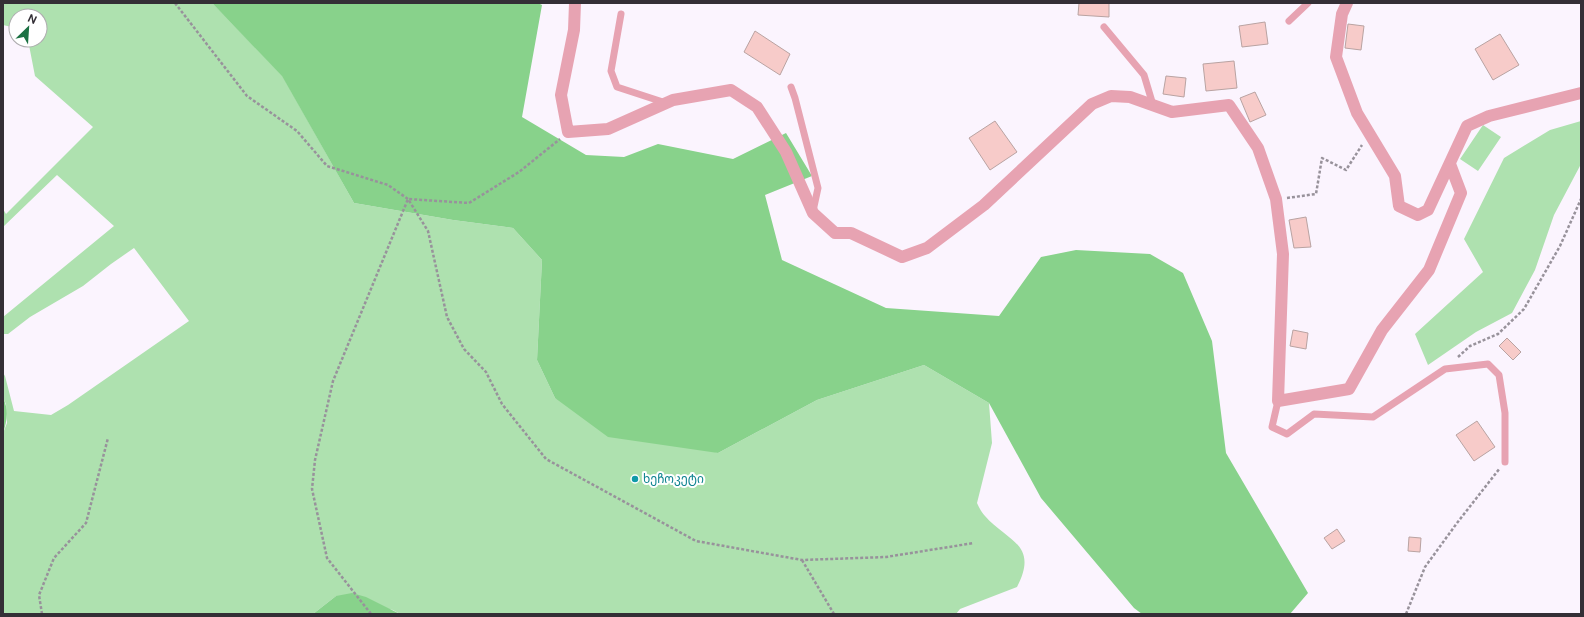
<svg xmlns="http://www.w3.org/2000/svg" width="1584" height="617" font-family="'Public Sans','Noto Sans Georgian',sans-serif">
	<style>
		.green { fill: #aee1af }
		.forest { fill: #88d28b }
		.building { fill: #f7cbc9; stroke: #b9a3a2 }
		.lines { fill: none; stroke-linecap: round; stroke-linejoin: round }
		.path { stroke: #98929b; stroke-width: 2.5; stroke-dasharray: 3 2; stroke-linecap: butt }
		.service { stroke: #e7a3b2; stroke-width: 7 }
		.minor { stroke: #e7a3b2; stroke-width: 12 }
		.culture-dot { fill: #0f9aa8; stroke: #fff; stroke-width: 1.5 }
		.labels { text-anchor: middle; dominant-baseline: central; stroke-width: 4; stroke-linejoin: round; paint-order: stroke }
		.culture-label { font-size: 12px; fill: #0d838f; stroke: #fff; text-anchor: start }
	</style>
	<rect width="100%" height="100%" fill="#fbf4fe"/>
	<path class="green" d="M3,3H212L282,75L354,203L453,220L513,228L542,260L537,360L555,398L718,453L817,400L924,365L989,403L992,443L977,503C979,507 981,512 985,516C1008,542 1039,544 1017,587L960,609L956,614H400L393,610L336,596L313,614H3V433L7,423L6,404L3,398V373L5,376L14,411L51,415L68,405L189,321L134,248L111,264L83,286L30,317L8,334H3V317L114,226L57,175L3,227V209L6,214L93,127L35,76L28,40H40V16H16V28L3,25Z
		M1581,121V164L1554,215L1535,270L1512,313L1476,332L1428,365L1415,334L1483,272L1464,239L1504,158L1550,130Z
		M1483,125L1501,137L1478,171L1460,159Z"/>
	<path class="forest" d="M212,3H538L542,5L522,117L586,155L624,157L658,144L733,159L786,133L812,176L765,195L782,260L886,308L999,316L1041,257L1076,250L1150,254L1183,273L1212,341L1226,453L1308,593L1290,614H1142L1134,608L1041,498L989,403L924,365L817,400L718,453L608,437L555,398L537,360L542,260L513,228L453,220L354,203L282,76Z
		M3,398C9,409 7,422 3,433Z
		M352,593L366,597L400,614H313L336,596Z"/>
	<path class="building" d="M1079,3H1109V17L1078,15Z
		M1265,22L1268,44L1242,47L1239,26Z
		M1348,24L1364,26L1361,50L1345,48Z
		M755,31L790,54L780,75L744,52Z
		M1500,34L1519,65L1493,80L1475,49Z
		M1234,61L1237,88L1206,91L1203,64Z
		M1166,76L1186,78L1184,97L1163,94Z
		M1255,92L1266,115L1250,122L1240,98Z
		M995,121L1017,152L990,170L969,138Z
		M1306,217L1311,247L1294,248L1289,220Z
		M1293,330L1308,333L1306,349L1290,346Z
		M1507,338L1521,352L1513,360L1499,346Z
		M1477,421L1495,447L1474,461L1456,435Z
		M1337,529L1345,541L1332,549L1324,538Z
		M1409,537L1421,538L1420,552L1408,551Z"/>
	<g class="lines">
		<path class="path" d="M175,3L247,96L297,131L327,166L388,185L408,199L428,231L447,317L464,349L486,372L502,404L546,459L696,541L802,560L886,557L974,543
			M1287,198L1316,194L1322,158L1346,170L1362,145
			M1458,357L1470,346L1498,334L1524,309L1560,246L1581,199
			M802,560L834,614
			M42,614L39,595L54,558L86,523L108,438
			M371,614L327,558L312,489L315,460L333,381L408,199L469,203L519,172L560,139
			M1406,614L1425,567L1457,523L1500,468"/>
		<path class="service" d="M621,14L611,71L617,87L666,103
			M1289,21L1308,3
			M1104,27L1144,75L1153,105
			M791,87L795,98L818,188L813,211
			M1278,401L1272,427L1287,434L1314,414L1373,417L1445,369L1488,364L1499,375L1505,413V462"/>
		<path class="minor" d="M575,3L574,30L561,95L568,132L608,129L673,100L731,90L757,107L786,152L813,213L835,233H851L902,257L927,248L984,205L1092,104L1111,96L1130,97L1172,112L1229,105L1258,148L1276,199L1283,254L1278,401L1349,389L1382,330L1429,270L1461,193L1450,164
			M1347,3L1342,14L1336,57L1357,113L1395,176L1399,206L1418,215L1428,210L1467,126L1489,116L1581,93"/>
	</g>
	<circle class="culture-dot" cx="635" cy="479" r="4"/>
	<g class="labels">
		<g class="culture-label">
			<text x="643" y="479">ხეჩოკეტი</text>
		</g>
	</g>
	<rect width="1584" height="617" fill="none" stroke="#342f36" stroke-width="8"/>
	<g transform="translate(28 28) rotate(25)"><circle r="19" fill="#ffffff" stroke="#aeacaf"/>
	<path d="M0-3L7 15L0 10L-7 15Z" fill="#1c7143"/>
	<text y="-6" font-size="11" font-weight="bold" text-anchor="middle" fill="#342f36">N</text>
	</g>
</svg>
